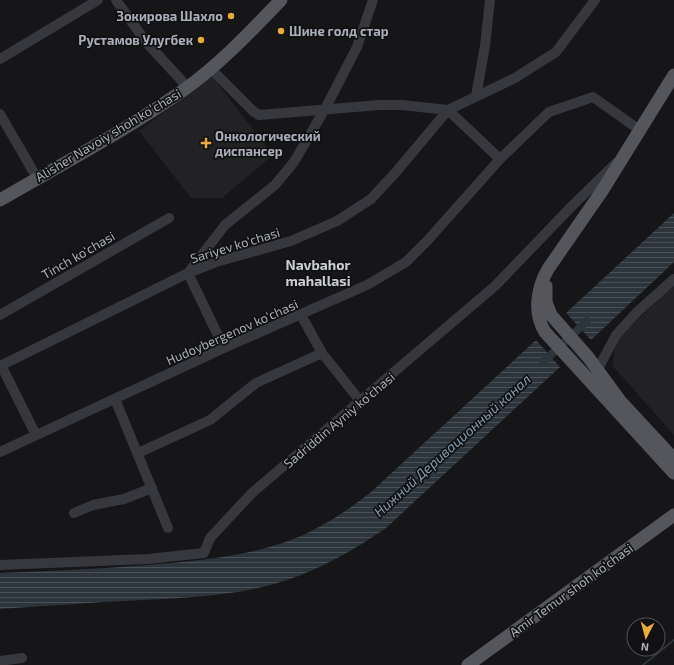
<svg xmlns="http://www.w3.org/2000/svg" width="674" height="665" font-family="'Exo 2',sans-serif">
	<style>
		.built { fill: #222225 }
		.water { fill: url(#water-rules) }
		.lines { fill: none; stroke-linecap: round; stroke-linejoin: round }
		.stream { stroke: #2d353c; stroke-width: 2 }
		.canal { stroke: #2d353c; stroke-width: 8 }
		.minor { stroke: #37383d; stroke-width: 10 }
		.major { stroke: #54565c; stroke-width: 13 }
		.poi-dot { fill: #ebab3c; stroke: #111113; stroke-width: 1.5 }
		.labels { text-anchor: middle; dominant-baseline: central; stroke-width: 3.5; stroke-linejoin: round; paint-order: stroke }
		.poi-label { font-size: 13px; font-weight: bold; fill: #a9aeb8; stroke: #111113; text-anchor: end }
		.street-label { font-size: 13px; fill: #a9aeb8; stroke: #111113 }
		.neighbourhood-label { font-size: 14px; font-weight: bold; fill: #cacdd4; stroke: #111113 }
		.water-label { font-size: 14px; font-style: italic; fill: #819cb1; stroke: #111113 }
	</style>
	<defs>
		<pattern id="water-rules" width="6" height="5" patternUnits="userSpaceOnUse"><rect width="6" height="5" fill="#2d353c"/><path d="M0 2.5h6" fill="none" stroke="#495056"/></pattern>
	</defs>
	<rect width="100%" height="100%" fill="#161618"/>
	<path class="built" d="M212,76L273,155L222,198H191L139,131Z
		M674,285V435L612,365L617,339Z"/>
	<path class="water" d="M674,213V262L591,340L566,313Z
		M536,340L560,367L386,528C354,550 321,569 284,581C237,596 191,597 143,600C95,602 48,606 0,609V573C49,571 99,569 148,565C196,561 245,557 291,540C320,529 347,511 371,492Z"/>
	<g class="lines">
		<path class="stream" d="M643,665L674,640"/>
		<path class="canal" d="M543,362L587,321"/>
		<path class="minor" d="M116,0L146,42L182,81
			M0,59L98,0
			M210,68L253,111L259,115L379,105H402L448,110L500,159
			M476,96L485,46L490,0
			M0,114L37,178
			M0,315L169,218
			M301,315L322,353L361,402
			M224,348L188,273L225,225L275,185L294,162L325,109L357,47L373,0
			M1,365L36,435
			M0,366L188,273L216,262L291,241L337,221L371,199L396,172L448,110L515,78L556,52L595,0
			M598,369L616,335L637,312L674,279
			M115,399L168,528
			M0,452L224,348L367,285L406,262L428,240L500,159L549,112L593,97L641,131
			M138,453L210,420L256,383L322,353
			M74,513L93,505L124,499L152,488
			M0,565L148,559L204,553L210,538L252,493L495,286L572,206L616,163
			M0,661L22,658"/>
		<path class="major" d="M674,75L602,191L548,269C537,288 533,313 545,332L674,473
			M0,200C62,164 127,130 185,89C220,64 251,31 281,0
			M546,286V302L551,315L588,357L621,402L674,459
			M468,665L674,515"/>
	</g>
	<g class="poi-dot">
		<circle cx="231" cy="16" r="4"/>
		<circle cx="281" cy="31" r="4"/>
		<circle cx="201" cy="40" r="4"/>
		<path d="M204 137h4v4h4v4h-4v4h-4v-4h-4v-4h4z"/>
	</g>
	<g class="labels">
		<g class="poi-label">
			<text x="223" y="16">Зокирова Шахло</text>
			<text x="289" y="31" text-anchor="start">Шине голд стар</text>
			<text x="193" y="40">Рустамов Улугбек</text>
			<text x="215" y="136" text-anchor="start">Онкологический<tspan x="215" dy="15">диспансер</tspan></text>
		</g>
		<g class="street-label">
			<text transform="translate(108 135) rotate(-31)">Alisher Navoiy shoh koʻchasi</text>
			<text transform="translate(235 245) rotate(-17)">Sariyev ko‘chasi</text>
			<text transform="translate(78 255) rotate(-30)">Tinch ko‘chasi</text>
			<text transform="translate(232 332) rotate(-24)">Hudoybergenov ko‘chasi</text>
			<text transform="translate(339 420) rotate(-40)">Sadriddin Ayniy ko‘chasi</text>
			<text transform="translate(571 590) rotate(-36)">Amir Temur shoh ko‘chasi</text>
		</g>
		<g class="neighbourhood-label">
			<text x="318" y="264">Navbahor<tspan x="318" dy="16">mahallasi</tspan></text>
		</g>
		<g class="water-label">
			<text transform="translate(452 445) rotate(-42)">Нижний Деривационный канал</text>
		</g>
	</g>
	<g transform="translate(646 637) rotate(186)"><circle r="19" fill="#111113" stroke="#4e5055"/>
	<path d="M0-3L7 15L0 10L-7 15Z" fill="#ebab3c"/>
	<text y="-6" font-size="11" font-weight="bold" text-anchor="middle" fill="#a9aeb8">N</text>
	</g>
</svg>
